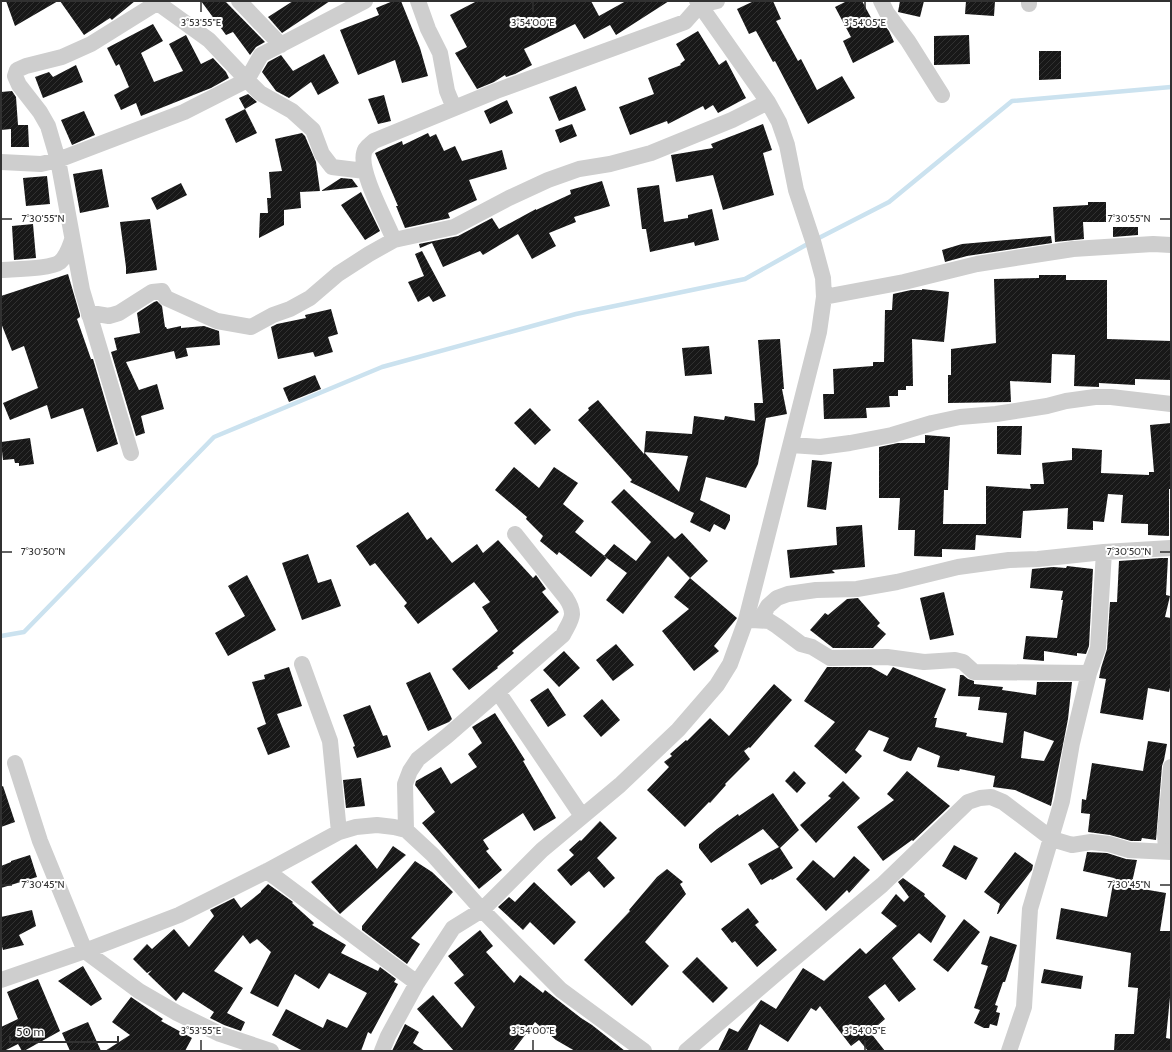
<svg xmlns="http://www.w3.org/2000/svg" width="1172" height="1052" font-family="Cabin,sans-serif">
	<style>
		.lines { fill: none; stroke-linecap: round; stroke-linejoin: round }
		.stream { stroke: #cbe2ef; stroke-width: 4.5 }
		.building { fill: url(#building-hatch); fill-rule: evenodd }
		.minor { stroke: #cecece; stroke-width: 16 }
		.ticks { fill: none; stroke: #313131; stroke-width: 1.5 }
		.ticks-label { font-size: 10px; text-anchor: middle; fill: #313131; stroke: #fff; stroke-width: 4; stroke-linejoin: round; paint-order: stroke }
	</style>
	<defs>
		<pattern id="building-hatch" width="6" height="6" patternUnits="userSpaceOnUse"><rect width="6" height="6" fill="#181818"/><path d="M-1 1l2-2M0 6l6-6M5 7l2-2" fill="none" stroke="#313131"/></pattern>
	</defs>
	<rect width="100%" height="100%" fill="#fff"/>
	<g class="lines">
		<path class="stream" d="M1,636L24,632L214,437L382,367L576,314L745,279L813,241L889,202L1012,101L1171,87"/>
	</g>
	<path class="building" d="M6,1H58L15,26Z
		M60,1H135L113,19L112,20L110,18L84,35Z
		M201,1H225L265,42L256,47L250,55L233,32L226,35Z
		M293,1H330L282,33L268,17Z
		M393,1H401L420,48L428,76L402,83L395,60L358,75L340,30L379,15L376,8Z
		M477,1H591L599,16L626,1H669L616,35L610,25L584,39L575,24L524,49L532,65L515,74L506,77L505,75L494,82L477,89L455,53L467,47L450,15Z
		M754,1H773L781,19L776,21L798,61L801,59L817,90L842,76L855,98L808,124L775,61L773,62L756,31L749,34L737,9Z
		M847,1H862L875,25L882,22L889,31L894,42L853,63L843,41L851,37L835,7Z
		M900,1H924L920,17L898,12Z
		M966,1H995L994,16L965,14Z
		M153,24L163,41L141,53L154,82L183,71L169,44L186,35L201,64L213,58L226,72L229,78L211,88L141,116L136,103L121,110L114,95L129,87L119,64L116,66L107,48Z
		M698,31L719,65L726,60L746,98L718,113L713,105L705,110L703,106L668,124L667,121L630,135L619,107L654,94L648,78L681,65L680,64L685,60L676,44Z
		M969,35L970,64L934,65V36Z
		M1039,51H1061V79L1039,80Z
		M324,54L339,83L318,95L311,82L289,98L276,91L262,72L268,62L281,55L293,71Z
		M76,65L83,82L43,98L35,77L49,72L53,77Z
		M576,86L586,110L559,121L549,97Z
		M12,91L16,97L18,125H28L29,147H11V129L1,130V92Z
		M248,94L257,102L245,109L239,98Z
		M384,95L391,121L378,124L368,99Z
		M507,100L513,113L490,124L484,111Z
		M245,109L257,133L236,143L225,119Z
		M84,111L95,135L72,145L61,120Z
		M572,124L577,136L560,143L555,130Z
		M763,124L772,150L763,153L774,195L723,210L713,175L676,182L671,155L713,148L711,144Z
		M302,133L305,136L316,162L320,191L300,192L301,208L284,210V225L259,238L260,213H268L267,198H271L269,172L282,171L275,139Z
		M428,133L430,137L436,134L444,151L455,146L462,161L502,150L507,169L469,180L477,200L448,213L450,218L405,228L396,206H398L375,153L402,141L403,145Z
		M102,169L109,207L80,213L73,174Z
		M47,176L50,204L26,206L23,178Z
		M341,178L352,179L358,187L321,191Z
		M602,181L610,206L574,217L576,222L549,233L556,246L532,259L518,234L483,255L480,251L443,267L432,243L420,248L419,244L458,236L492,218L499,229L536,209V210L571,194L570,190Z
		M181,183L187,195L157,210L151,198Z
		M659,185L664,222L688,218V215L712,209L719,240L695,246L694,242L650,252L646,229H642L637,188Z
		M361,192L380,231L365,240L341,205Z
		M1088,202H1106V222H1083L1084,239L1055,242L1053,207L1088,205Z
		M150,219L157,270L126,274V267L120,222Z
		M33,224L36,258L14,260L12,226Z
		M1113,227H1138V235L1113,237Z
		M1051,236L1052,243L967,256L945,262L942,250L962,244Z
		M422,251L446,296L433,302L429,296L418,302L408,282L424,276L415,254Z
		M68,274L80,315V317L77,319L91,359H93L118,444L97,452L83,408L51,419L47,405L10,420L3,403L38,388L24,346L12,351L1,323V296Z
		M1039,275H1066V280H1107V339L1171,341V380L1135,379V385L1099,383V387L1074,386L1075,355L1052,354L1051,383L1010,381L1011,402L948,403V375H951V349L996,343L994,279L1039,278Z
		M922,289L949,292L944,342L912,339L913,386H906V390H898V396H889L890,407L866,408L867,418L824,419L823,394H834L833,369L873,366V362H884L885,310H892L893,294L911,290H922Z
		M157,301L162,306L165,327H166L167,329L181,326V328L204,326L219,331L220,345L186,348L188,356L176,359L174,351L126,362L139,390L157,384L164,409L141,416L145,433L136,436L111,352L117,350L114,338L140,333L137,313L154,302Z
		M331,309L338,334L328,337L333,352L315,357L313,352L278,359L271,327L277,324L306,318L305,315Z
		M780,339L784,389H782L787,414L766,418L758,464L746,488L706,477L700,500L730,515V520L725,530L714,524L710,532L690,522L694,513L630,482L632,480L578,420L589,410L588,408L598,400L644,454L646,431L692,434L694,416L724,420L725,416L755,421L754,403H763L758,340ZM644,452L688,456L679,492Z
		M709,346L712,374L685,376L682,348Z
		M315,375L321,389L289,402L283,388Z
		M530,408L551,430L535,445L514,423Z
		M1171,423V489H1169V536L1148,535V524L1121,523L1123,495L1108,494L1104,522L1093,521V530L1067,529L1068,508L1023,511L1021,538L976,535L975,550L942,549V557L914,556L915,530H898L900,498H879V447L898,443H925V435L950,437L948,490H944L943,524H986V486L1031,489L1030,484H1044L1042,463L1072,460V448L1102,450L1101,473L1149,475V472H1154L1150,425Z
		M997,426H1022L1021,455L997,454Z
		M30,438L34,464L19,466V463H15L14,459L3,460L1,442Z
		M812,460L832,462L826,510L807,507Z
		M514,467L539,488L554,467L578,483L563,504L584,521L575,532L607,558L591,577L559,552L557,555L540,541L543,536L526,519L527,517L495,490Z
		M624,489L675,539L682,533L708,561L690,578L668,556L623,614L606,600L627,573L604,556L614,544L636,561L651,542L611,502Z
		M408,512L427,540L431,537L452,563L477,544L483,553L498,540L533,578L536,575L546,589L542,592L559,612L512,651L514,653L497,667L498,668L469,690L452,669L498,631L482,607L490,602L474,582L418,624L404,606L407,603L375,563L370,566L356,546Z
		M862,525L865,567L832,570L835,573L790,578L787,550L837,545L836,527Z
		M308,554L318,583L331,579L341,606L302,620L282,563Z
		M1161,558H1168L1166,595L1170,596L1165,617L1171,618V683L1169,692L1148,688L1143,720L1100,713L1106,679L1099,678L1101,668L1107,649L1110,602H1117L1119,561Z
		M1067,566L1093,569L1089,646L1086,654L1077,653V656L1044,651V661L1023,659L1026,636L1057,638L1063,600H1061L1063,591L1030,588L1032,569L1053,567L1066,568Z
		M247,575L276,630L228,656L215,633L245,616L228,586Z
		M690,578L737,618L714,646L719,651L694,671L662,631L689,609L674,597Z
		M944,592L954,635L930,640L920,598Z
		M858,598L880,623L877,626L886,634L873,648H833L810,630L825,613L828,615L847,599Z
		M616,644L634,665L613,681L596,660Z
		M564,651L580,668L559,687L543,670Z
		M289,667L302,706L277,714L290,747L268,755L257,728L266,724L252,682L265,679L264,675Z
		M827,667H871L887,676L893,667L895,668L946,689L934,718H937L935,727L967,733L966,736L1003,743L1007,713L978,710L980,697L958,696L960,675H963L968,679L974,681V684L1003,687L1002,690L1036,695L1037,682H1072L1068,719L1051,806L1015,790L993,787L995,776L960,769L959,771L937,767L940,756L918,747L911,761L901,759L883,751L889,738L869,730L855,750L862,756L846,774L814,746L835,722L804,701ZM1024,731L1054,741L1044,761L1021,758Z
		M430,672L452,719L449,722L428,731L406,683Z
		M774,684L792,700L750,748L749,747L744,751L750,759L725,784L726,785L710,803L709,802L685,827L647,790L669,767L664,762L672,756L670,754L686,740L687,741L710,718L729,736Z
		M548,688L566,715L548,727L530,700Z
		M602,699L620,720L601,737L583,716Z
		M370,705L383,736L387,735L391,747L357,758L353,747L355,746L343,715Z
		M495,713L525,760L523,761L556,818L534,831L523,813L483,840L489,849L486,851L502,870L479,889L422,823L435,812L415,785L416,781L441,767L451,784L477,767L468,754L482,743L472,727Z
		M1148,741L1167,744L1164,760L1162,766L1156,840L1142,838L1141,841H1131L1110,835L1088,832L1090,814L1081,813L1082,799L1086,800L1092,763L1143,771Z
		M794,771L806,783L797,793L785,781Z
		M907,771L950,806L913,841L912,840L883,861L857,827L894,800L887,794Z
		M361,778L365,806L346,808L343,780Z
		M843,781L860,798L816,843L800,825L831,798L828,796Z
		M3,786L15,822L1,827V787Z
		M773,793L799,830L780,848L793,868L772,880L771,879L761,885L748,864L779,847L763,829L711,863L699,848V844L717,829L738,814L739,816Z
		M600,821L617,838L597,858L615,878L604,888L589,871L571,886L557,870L574,855L569,850L580,840L581,841Z
		M356,844L377,869L393,846L406,855L340,914L311,882Z
		M954,845L978,858L966,880L942,866Z
		M1015,852L1033,865L1032,870L998,914H997L1000,904L984,892Z
		M1087,852L1107,853L1126,859L1137,860L1131,887L1166,893L1160,931H1171V987L1166,1038L1171,1039V1051H1114L1115,1034H1134L1138,988L1128,987L1131,953L1056,939L1061,908L1107,917L1114,878L1083,871Z
		M30,855L37,877L1,888V866L11,862V861Z
		M854,856L870,870L849,893L847,890L826,911L796,879L813,860L834,878Z
		M415,861L432,872L453,892L411,938L420,944L407,964L362,930V926Z
		M667,869L683,882L680,884L686,894L645,942L669,966L632,1006L584,960L630,911L629,910L657,877Z
		M903,878L925,894L924,896L946,916L931,943L919,933L892,958L916,989L899,1002L885,984L868,997L885,1019L870,1032L885,1051H868L859,1040L851,1046L820,1006L816,1011L811,1008L788,1042L760,1024L747,1051H718L729,1028L738,1032L761,1000L776,1009L803,968L824,981L860,948L866,954L897,926L881,913L896,894L904,902L909,897L898,882Z
		M534,882L576,922L554,945L530,922L523,930L498,907L509,897L515,902Z
		M268,884L293,902L292,903L314,923L312,925L346,945L341,953L378,971L380,967L396,979L394,982L398,984L371,1034L368,1032L361,1051H303L272,1035L286,1009L323,1028L327,1019L347,1028L367,993L329,973L319,989L295,974L278,1007L250,993L271,952L257,939L250,944L243,935L214,971L243,988L227,1013L245,1022L241,1031L224,1025L210,1018L214,1012L183,992L176,1001L148,974L152,970L147,973L133,959L147,944L152,949L174,929L189,947L214,916L210,910L234,898L241,908L261,892V891Z
		M748,908L759,922L755,925L777,950L757,967L735,941L732,943L721,929Z
		M32,910L36,926L19,935L24,945L3,950L1,943V917Z
		M964,919L980,932L948,972L933,960Z
		M480,930L493,946L486,952L514,983L520,975L543,993L545,990L581,1018L592,1025L625,1051H575L556,1040L535,1022L513,1051H454L417,1009L433,995L462,1028L475,1007L454,983L464,975L448,956Z
		M990,936L1017,945L1005,982H1003L995,1005L998,1006L996,1012L1000,1013L997,1026L990,1024L989,1028H984L974,1023L980,1010L974,1008L988,966L981,964Z
		M697,957L728,988L713,1003L682,972Z
		M83,966L102,999L91,1006L58,981Z
		M1044,969L1083,976L1081,989L1041,983Z
		M38,979L60,1031L24,1051H22L18,1044L4,1051H1V1027L18,1019L7,992Z
		M131,997L163,1019L161,1021L192,1038L185,1051H105L130,1035L112,1022Z
		M88,1022L101,1051H70L62,1033Z
		M405,1024L419,1032L413,1043L425,1051H392Z"/>
	<g class="lines">
		<path class="minor" d="M239,1L281,45
			M365,1L261,55L247,80L260,93L292,111L313,130L322,154L332,167L365,171
			M418,1L428,29L440,53L447,91L454,108
			M881,1L887,13L908,41L942,95
			M1029,4V1
			M1,162L41,164L58,160L184,112L247,80L209,40L155,1
			M394,240C386,220 359,172 364,153C365,147 370,145 374,141L496,91L685,22L700,5L717,1
			M1,270C14,269 51,269 60,262C67,256 69,248 72,240
			M824,297L904,282L977,264L1073,249L1153,244L1171,245
			M89,315L97,314L109,316L119,313L152,292L162,291L166,298L217,321L251,327L273,315L290,309L310,298L338,274L369,254L394,240L454,227L509,198L548,180L579,169L610,164L651,153L732,120L768,102
			M791,445L820,447L850,443L892,435L932,423L960,417L996,414L1047,406L1066,401L1095,397H1111L1171,404
			M131,453L82,290L58,160L48,126L40,112L19,85L15,76L17,70L26,66L62,57L91,44L160,1
			M751,620L769,621L777,626L801,644L812,647L830,658L887,657L924,662L955,660L963,662L974,672L1089,673
			M760,620L768,606L777,598L788,594L816,590L857,589L897,582L958,567L1009,560L1038,559L1104,552L1171,548
			M302,664L330,741L339,832
			M498,692L582,816
			M15,763L40,841L85,951L139,991L177,1013L220,1034L271,1051
			M406,830L405,784L410,771L418,759L447,736L563,635C571,619 577,615 566,598L515,534
			M1166,851L1165,833L1171,767
			M267,871L417,983
			M1,980L85,951L179,915L267,871L339,832L356,827L377,825L394,827L406,830L433,855L482,910L561,990L644,1051
			M382,1051L388,1036L417,983L453,928L482,910L542,850L620,785L678,730L717,685L730,664L746,620L819,332L824,297L823,278L813,241L796,190L787,145L779,122L768,102L697,1
			M686,1051L783,968L882,885L968,802L980,798L991,797L1003,802L1052,839L1072,845L1091,842L1109,844L1129,850L1171,852
			M1009,1051L1024,1007L1030,909L1062,801L1072,743L1089,673L1098,648L1104,552"/>
	</g>
	<path class="ticks" d="M201,2V12M533,2V12M865,2V12M2,219H12M1160,219H1170M2,552H12M1160,552H1170M2,885H12M1160,885H1170M201,1040V1050M533,1040V1050M865,1040V1050"/>
	<g class="ticks-label">
		<text x="201" y="26">3°53'55"E</text>
		<text x="533" y="26">3°54'00"E</text>
		<text x="865" y="26">3°54'05"E</text>
		<text x="43" y="222">7°30'55"N</text>
		<text x="1129" y="222">7°30'55"N</text>
		<text x="43" y="555">7°30'50"N</text>
		<text x="1129" y="555">7°30'50"N</text>
		<text x="43" y="888">7°30'45"N</text>
		<text x="1129" y="888">7°30'45"N</text>
		<text x="201" y="1034">3°53'55"E</text>
		<text x="533" y="1034">3°54'00"E</text>
		<text x="865" y="1034">3°54'05"E</text>
	</g>
	<rect width="1172" height="1052" fill="none" stroke="#313131" stroke-width="4"/>
	<path d="M10 1036v6h108v-6" fill="none" stroke="#313131" stroke-width="2"/>
	<text x="16" y="1036" font-size="12" fill="#313131" stroke="#ffffff" stroke-width="3" paint-order="stroke">50 m</text>
</svg>
